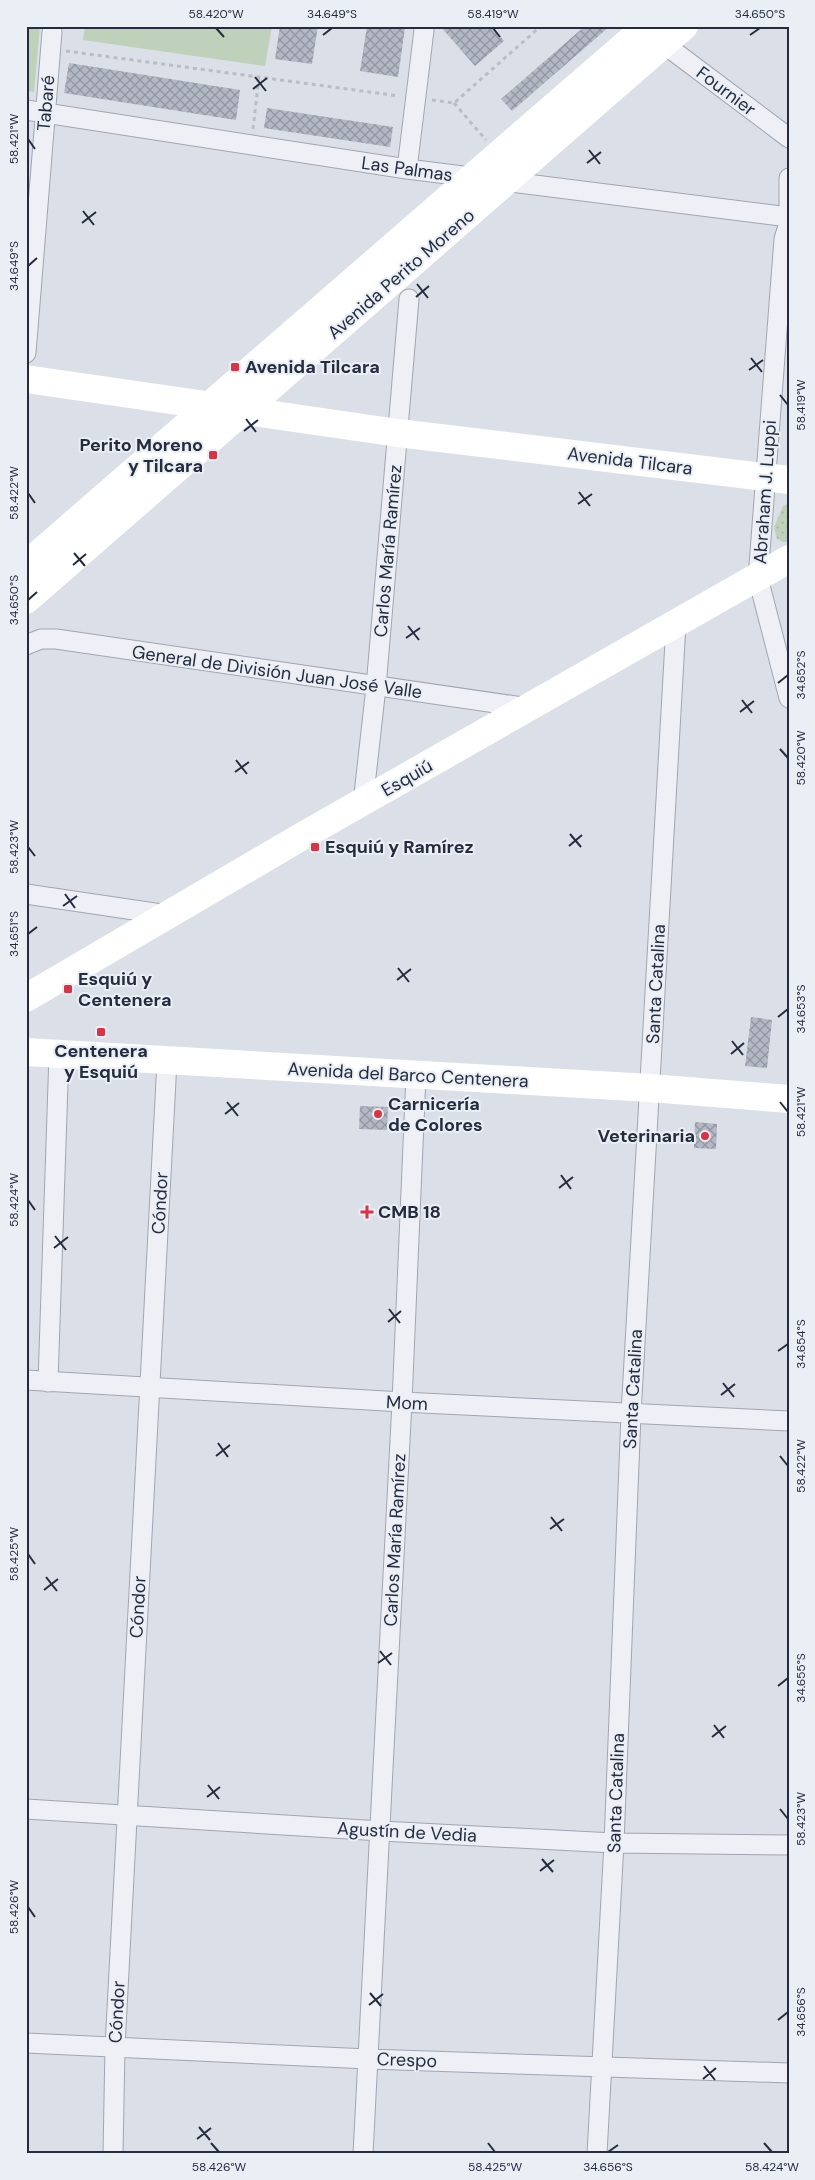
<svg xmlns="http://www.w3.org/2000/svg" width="815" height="2180" font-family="'DM Sans',sans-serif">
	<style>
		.grass { fill: #c0d1bb }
		.park { fill: url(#park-dots) }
		.building { fill: url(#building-cross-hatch) }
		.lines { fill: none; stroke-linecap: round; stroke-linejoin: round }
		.street-casing { stroke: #a0a6b1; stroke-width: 21 }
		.path { stroke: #b9bdc5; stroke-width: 3; stroke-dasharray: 4 4; stroke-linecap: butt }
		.street { stroke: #eef0f5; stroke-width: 19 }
		.secondary { stroke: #fff; stroke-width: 28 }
		.ticks { fill: none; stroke: #242c3e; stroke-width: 2 }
		.poi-dot { fill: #d83445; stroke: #eaeef5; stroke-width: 2 }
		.labels { text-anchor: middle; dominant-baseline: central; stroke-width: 4; stroke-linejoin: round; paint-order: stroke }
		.street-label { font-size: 18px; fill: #242c3e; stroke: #eaeef5 }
		.poi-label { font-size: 18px; font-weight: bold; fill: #242c3e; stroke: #eaeef5; text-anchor: start }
		.neatline { fill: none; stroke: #242c3e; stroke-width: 2 }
		.ticks-label { font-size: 12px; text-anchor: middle; fill: #242c3e }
	</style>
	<defs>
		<pattern id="park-dots" width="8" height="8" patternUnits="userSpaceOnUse" patternTransform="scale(1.25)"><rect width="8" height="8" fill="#c0d1bb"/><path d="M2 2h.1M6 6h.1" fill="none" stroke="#a5b4a2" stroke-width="1.8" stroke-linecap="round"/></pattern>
		<pattern id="building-cross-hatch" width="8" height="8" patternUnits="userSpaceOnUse" patternTransform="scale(1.25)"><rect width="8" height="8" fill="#b2b8c4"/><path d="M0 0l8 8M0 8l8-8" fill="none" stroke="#9196a1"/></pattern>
	</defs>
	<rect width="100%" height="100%" fill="#dbdfe7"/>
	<path class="grass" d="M26,26H40L34,92L26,91Z
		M85,26H272L265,66L83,40Z"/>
	<path class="park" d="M789,503V542H784L777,539L774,527L783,506Z"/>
	<path class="building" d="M280,26H318L312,64L275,59Z
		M367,26L405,28L398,77L360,71Z
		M440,26H491L504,41L475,66Z
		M585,26H610L512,111L501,99Z
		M69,63L240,90L236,120L64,93Z
		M267,108L393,127L390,147L264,128Z
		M751,1017L772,1020L767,1068L745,1066Z
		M360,1106L388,1107L387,1130L359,1129Z
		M695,1122L717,1124L716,1149L694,1148Z"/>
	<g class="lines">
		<defs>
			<path id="street" d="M664,44L789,138
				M26,110L407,169L789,217
				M407,169L424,30
				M789,178V205
				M789,223L784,239L758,578L789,698
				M26,353L52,32
				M26,645L41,639H56L529,708
				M363,803L376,687L409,299
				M26,894L168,915
				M26,1380L402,1402L789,1421
				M48,1382L59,1054
				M26,1809L381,1831L614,1843L789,1845
				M26,2043L368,2059L789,2073
				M113,2154L115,2047L167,1061
				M363,2154L402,1402L416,1075
				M597,2154L614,1843L631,1414L676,624"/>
		</defs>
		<use href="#street" class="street-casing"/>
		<path class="path" d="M66,51L399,96
			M432,100L454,103L541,26
			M454,103L486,140
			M253,129L259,77"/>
		<use href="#street" class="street"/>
		<path class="secondary" d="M26,379L398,433L789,480
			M26,565L647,26
			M26,600L684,26
			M26,998L306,834L789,559
			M26,1052L650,1088L789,1099"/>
	</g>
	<path class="ticks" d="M216,28L224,37M493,28L500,37M323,35L332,28M750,35L760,28M255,77L266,91M253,89L267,78M28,139L35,149M589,150L600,164M587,163L601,152M83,211L94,225M82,223L96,212M28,266L37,258M417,284L428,298M416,297L429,286M751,358L762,372M749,370L763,360M780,395L788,405M246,419L256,432M244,431L258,420M579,492L590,506M28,493L35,503M578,504L592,494M74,553L85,566M73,565L86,554M28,600L37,592M408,626L419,640M406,638L420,628M778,683L788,675M742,700L752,713M740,712L754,701M780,749L788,758M236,760L247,774M235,772L249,762M570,834L581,847M569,846L582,835M28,847L35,856M65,894L75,908M63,906L77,896M28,934L37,927M398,968L409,982M397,980L411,969M778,1017L788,1009M732,1041L743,1055M731,1054L744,1043M227,1102L238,1116M780,1102L788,1112M225,1114L239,1103M561,1175L571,1189M559,1188L573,1177M28,1200L35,1210M55,1236L66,1250M54,1248L68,1237M389,1309L400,1323M388,1322L401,1311M778,1351L788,1344M723,1383L734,1397M721,1395L735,1384M218,1443L228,1457M216,1456L230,1445M780,1456L788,1466M551,1517L562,1531M550,1529L564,1519M28,1554L35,1564M46,1577L57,1591M44,1590L58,1579M380,1651L391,1665M378,1663L392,1653M778,1686L788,1678M714,1725L724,1738M712,1737L726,1726M208,1785L219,1799M207,1797L220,1787M780,1809L788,1819M542,1859L553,1872M540,1871L554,1860M28,1907L35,1917M370,1993L381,2006M369,2005L383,1994M778,2020L788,2012M704,2066L715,2080M703,2079L716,2068M199,2127L210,2140M197,2139L211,2128M211,2143L219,2152M488,2143L495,2152M764,2143L772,2152M608,2152L618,2145"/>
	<g class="poi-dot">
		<rect x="230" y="362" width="10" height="10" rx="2.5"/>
		<rect x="208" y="450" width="10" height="10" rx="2.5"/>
		<rect x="310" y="842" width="10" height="10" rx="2.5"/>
		<rect x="63" y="984" width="10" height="10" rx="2.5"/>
		<rect x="96" y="1027" width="10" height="10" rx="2.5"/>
		<circle cx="378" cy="1114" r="5"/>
		<circle cx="705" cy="1136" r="5"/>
		<path d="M364.5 1204.5h5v5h5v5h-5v5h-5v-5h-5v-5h5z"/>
	</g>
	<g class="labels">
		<g class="street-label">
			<text transform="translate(726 91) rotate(37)">Fournier</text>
			<text transform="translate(46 103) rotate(-85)">Tabaré</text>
			<text transform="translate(407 169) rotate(8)">Las Palmas</text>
			<text transform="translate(401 274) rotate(-41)">Avenida Perito Moreno</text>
			<text transform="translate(630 461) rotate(7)">Avenida Tilcara</text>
			<text transform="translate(765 492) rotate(-86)">Abraham J. Luppi</text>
			<text transform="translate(388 551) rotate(-85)">Carlos María Ramírez</text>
			<text transform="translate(277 672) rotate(8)">General de División Juan José Valle</text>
			<text transform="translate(407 778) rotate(-30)">Esquiú</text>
			<text transform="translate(656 984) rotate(-87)">Santa Catalina</text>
			<text transform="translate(408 1075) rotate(3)">Avenida del Barco Centenera</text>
			<text transform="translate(160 1203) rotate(-87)">Cóndor</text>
			<text transform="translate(633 1389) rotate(-87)">Santa Catalina</text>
			<text transform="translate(407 1403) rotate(3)">Mom</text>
			<text transform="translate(395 1540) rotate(-87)">Carlos María Ramírez</text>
			<text transform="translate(138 1607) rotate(-87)">Cóndor</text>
			<text transform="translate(616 1793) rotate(-88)">Santa Catalina</text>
			<text transform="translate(407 1832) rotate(3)">Agustín de Vedia</text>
			<text transform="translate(117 2012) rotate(-87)">Cóndor</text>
			<text transform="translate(407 2060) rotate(2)">Crespo</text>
		</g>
		<g class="poi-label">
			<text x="245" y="367">Avenida Tilcara</text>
			<text x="203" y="445" text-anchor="end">Perito Moreno<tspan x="203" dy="21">y Tilcara</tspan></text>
			<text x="325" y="847">Esquiú y Ramírez</text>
			<text x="78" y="979">Esquiú y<tspan x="78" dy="21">Centenera</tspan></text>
			<text x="101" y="1051" text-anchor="middle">Centenera<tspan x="101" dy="21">y Esquiú</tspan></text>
			<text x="388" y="1104">Carnicería<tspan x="388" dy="21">de Colores</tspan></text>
			<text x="695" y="1136" text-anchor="end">Veterinaria</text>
			<text x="378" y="1212">CMB 18</text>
		</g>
	</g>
	<rect width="815" height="2180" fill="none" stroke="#eaeef5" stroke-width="55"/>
	<rect x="28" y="28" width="760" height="2124" class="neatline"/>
	<g class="ticks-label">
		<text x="216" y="18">58.420°W</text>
		<text x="332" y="18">34.649°S</text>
		<text x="493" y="18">58.419°W</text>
		<text x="760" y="18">34.650°S</text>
		<text transform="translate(14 139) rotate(-90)" y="4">58.421°W</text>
		<text transform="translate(14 266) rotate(-90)" y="4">34.649°S</text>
		<text transform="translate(801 405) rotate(-90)" y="4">58.419°W</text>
		<text transform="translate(14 493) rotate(-90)" y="4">58.422°W</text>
		<text transform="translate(14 600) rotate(-90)" y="4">34.650°S</text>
		<text transform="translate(801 675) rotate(-90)" y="4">34.652°S</text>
		<text transform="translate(801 758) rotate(-90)" y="4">58.420°W</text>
		<text transform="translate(14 847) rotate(-90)" y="4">58.423°W</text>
		<text transform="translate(14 934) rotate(-90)" y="4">34.651°S</text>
		<text transform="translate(801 1009) rotate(-90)" y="4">34.653°S</text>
		<text transform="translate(801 1112) rotate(-90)" y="4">58.421°W</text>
		<text transform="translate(14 1200) rotate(-90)" y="4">58.424°W</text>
		<text transform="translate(801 1344) rotate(-90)" y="4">34.654°S</text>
		<text transform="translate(801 1466) rotate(-90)" y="4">58.422°W</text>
		<text transform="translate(14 1554) rotate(-90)" y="4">58.425°W</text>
		<text transform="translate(801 1678) rotate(-90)" y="4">34.655°S</text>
		<text transform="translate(801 1819) rotate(-90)" y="4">58.423°W</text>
		<text transform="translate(14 1907) rotate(-90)" y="4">58.426°W</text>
		<text transform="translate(801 2012) rotate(-90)" y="4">34.656°S</text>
		<text x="219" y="2171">58.426°W</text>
		<text x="495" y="2171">58.425°W</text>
		<text x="608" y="2171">34.656°S</text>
		<text x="772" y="2171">58.424°W</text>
	</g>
</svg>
